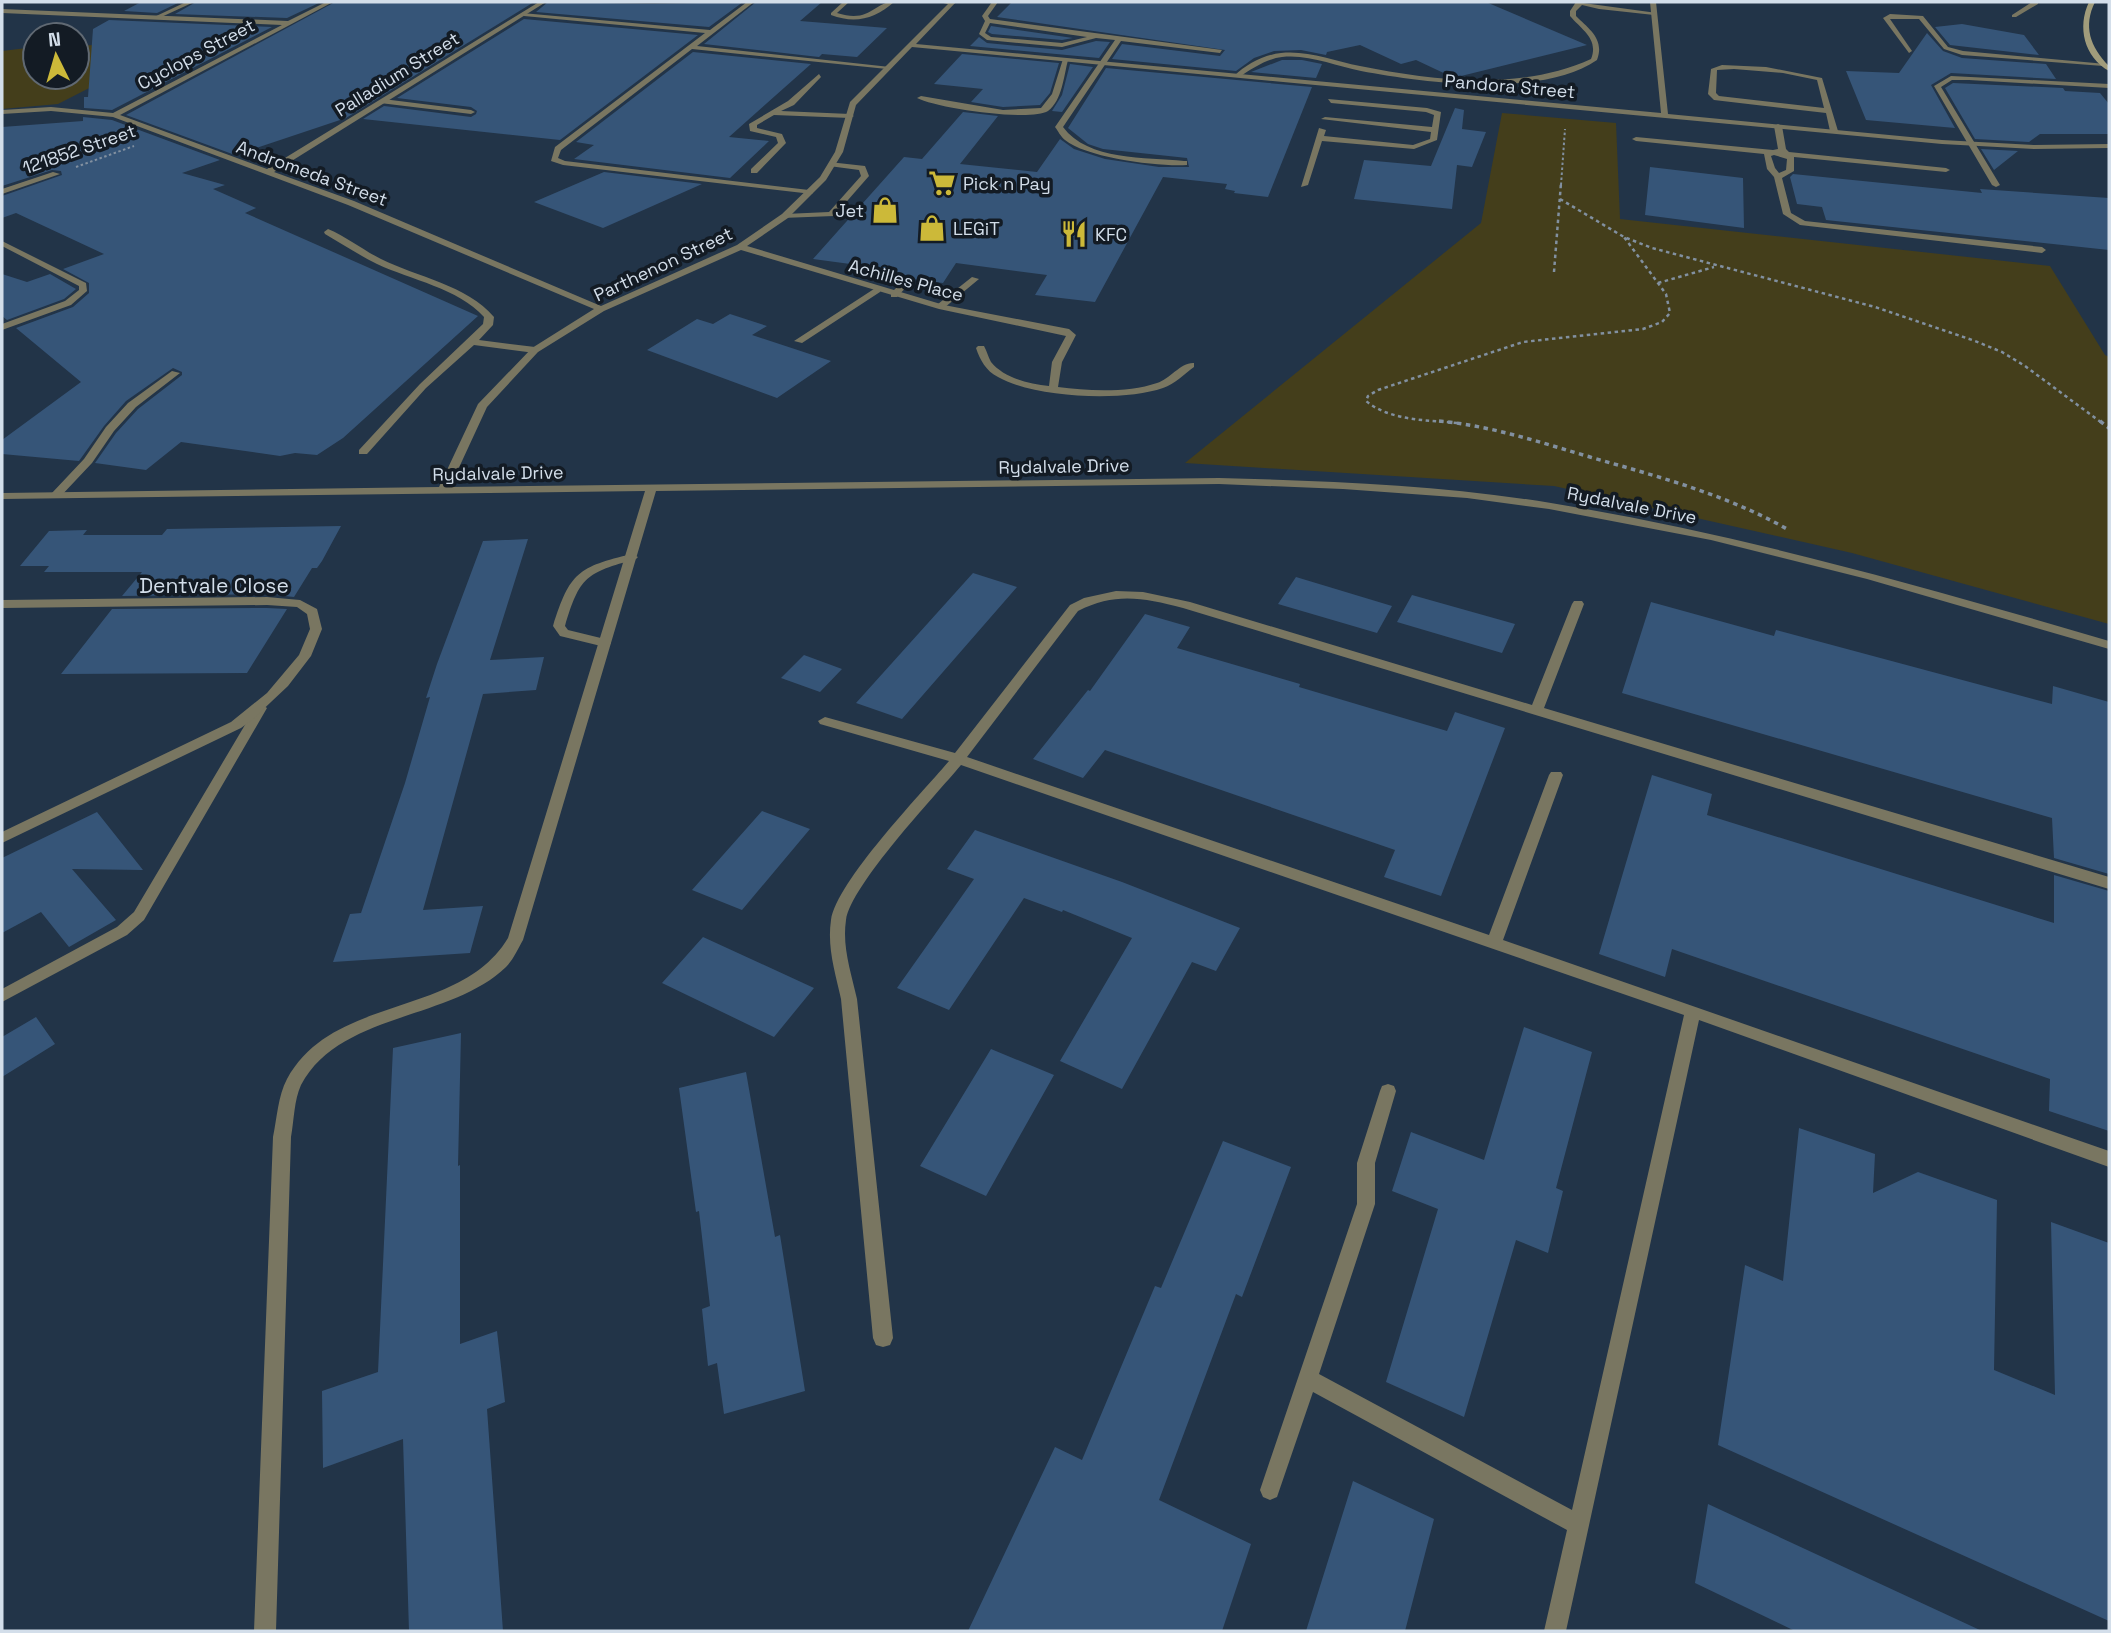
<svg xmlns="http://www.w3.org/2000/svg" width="2111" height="1633" font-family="'Space Grotesk',sans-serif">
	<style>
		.green { fill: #443e1b }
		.building { fill: #365578 }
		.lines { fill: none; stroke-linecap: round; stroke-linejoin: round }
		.path-far2 { stroke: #8290a0; stroke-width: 2; stroke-dasharray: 2.5 2.5; stroke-linecap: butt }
		.path-far1 { stroke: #8290a0; stroke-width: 2.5; stroke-dasharray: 3.5 3.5; stroke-linecap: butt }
		.path { stroke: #8290a0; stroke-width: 3.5; stroke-dasharray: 4.5 4.5; stroke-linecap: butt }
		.lane { fill: #797661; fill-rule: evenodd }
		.street { fill: #797661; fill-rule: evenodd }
		.secondary { fill: #a19c7b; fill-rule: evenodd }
		.labels { text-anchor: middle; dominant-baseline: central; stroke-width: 7; stroke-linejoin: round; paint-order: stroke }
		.far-street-label { font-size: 18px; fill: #d3deea; stroke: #131b24 }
		.far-poi-label { font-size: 18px; fill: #d3deea; stroke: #131b24; text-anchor: start }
		.street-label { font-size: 21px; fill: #d3deea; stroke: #131b24 }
	</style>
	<rect width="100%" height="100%" fill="#223448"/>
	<path class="green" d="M94,45L148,58L58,104L2,109V51L35,47V77H77V46Z
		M1502,113L1616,123L1620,219L2050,266L2105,355L2109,357V624L1852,553L1554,486L1185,463L1481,223Z"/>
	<path class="building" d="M141,2H180L157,13L124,11Z
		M196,2H321L287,18L175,14Z
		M335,2H534L346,118L235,155L126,115Z
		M548,2L653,4L743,2L709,27L536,12Z
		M756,2H822L800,21L887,28L857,57L822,54L819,57L704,44Z
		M1012,2H1486L1587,45L1457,77L1450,76L1416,60L1401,64L1360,45L1327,52L1326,55L1301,50L1274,51L1254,58L1236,71L1112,59L1122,44L1220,56L1225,50L997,17Z
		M524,19L698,35L560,140L363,119L384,106L471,117L476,114L477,111L471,107L397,98Z
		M109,20L272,27L112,110L84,108V97H88L93,29Z
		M1962,24L2024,35L2039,55L1950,45L1935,27Z
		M991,26L1073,38L1062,40L992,34L988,32Z
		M1927,33L1943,51L1962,58L2046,64L2056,79L1951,73L1931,85L1955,128L1866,120L1846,71L1899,73Z
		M979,37L987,43L1062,50L1096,41L1110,42L1099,58L970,46Z
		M693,52L811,64L729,137L769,141L730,178L574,159L594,145L576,142Z
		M962,54L1059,63L1050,93L1040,105L1003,107L971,102L983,89L934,84Z
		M1282,60H1302L1322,64L1316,78L1251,72Z
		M1070,64L1093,67L1062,112L1052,111L1062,95Z
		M1106,68L1312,87L1268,197L1234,193L1235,191L1225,189L1227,184L1163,177L1095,302L1035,295L1047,275L956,263L943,283L890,276L895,270L813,259L904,157L922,159L963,112L998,116L960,164L1037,172L1060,139L1074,149L1105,159L1159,167H1189L1187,158L1103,149L1088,144L1068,128Z
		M1953,83L2063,88L2065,91L2100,93L2109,104V134H2040L2029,142L1975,139L1945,88Z
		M1455,108L1464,110L1462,129L1486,132L1472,167L1457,165L1452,209L1354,199L1364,160L1431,166Z
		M83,117L112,120L220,160L182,173L225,185L213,189L256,208L245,213L478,316L343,438L317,455L295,453L280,456L181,442L146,470L95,463L116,433L138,409L182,375V372L173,368L126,401L104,426L79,461L2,454V440L81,382L16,328L73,307L89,293V283L63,269L104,254L16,213L2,218V196L62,175L61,171L52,170L2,186V127L83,121Z
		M1981,149L2018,151L1994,170Z
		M1650,167L1743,178L1744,228L1645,215Z
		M604,172L702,184L603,228L534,202Z
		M1793,174L1982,193L1980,189L2109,198V250L1826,220L1822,207L1797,204L1790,177Z
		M2,274L27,282L50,274L76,289L64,299L7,320L2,316Z
		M730,314L767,326L752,335L831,361L777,398L647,350L697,319L713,324Z
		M341,526L322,561L317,568H312L294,597L267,594L122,596L142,572H44L49,566H20L49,531L87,530L83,535H162L167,529Z
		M528,539L490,660L544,657L536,690L483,694L423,910L483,906L470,953L333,962L350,914L361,913L405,783L430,697L426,698L437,664L483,541Z
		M973,573L1017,587L902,719L856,703Z
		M1296,577L1392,606L1377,633L1278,604Z
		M1412,595L1515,624L1502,653L1397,622Z
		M1651,602L1774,636L1776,630L2052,704L2053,686L2109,702V874L2054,858L2052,818L1622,693Z
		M267,608L287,609L247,673L61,674L112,609Z
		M1145,614L1190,627L1177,648L1300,684L1299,687L1447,731L1455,712L1505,728L1441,896L1384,877L1395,850L1105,750L1083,778L1033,759L1088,690L1090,691Z
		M804,655L842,669L820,692L781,678Z
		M1652,775L1712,794L1707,815L2054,923V875L2109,891V1131L2049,1111L2050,1079L1672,949L1665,977L1599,954Z
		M762,811L810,829L742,910L692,890Z
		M97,812L143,870L72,869L116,920L69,947L41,912L2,933V858Z
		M975,830L1122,882L1240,928L1216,971L1192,962L1122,1089L1060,1061L1132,938L1063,910L1062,912L1024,898L949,1010L897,988L974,879L947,869Z
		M703,937L814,988L774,1037L662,983Z
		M36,1017L55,1044L2,1077V1037Z
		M1524,1027L1592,1052L1556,1188L1563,1191L1548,1253L1516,1240L1464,1417L1386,1382L1438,1209L1392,1191L1411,1132L1484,1160Z
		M461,1033L458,1166L460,1165V1344L497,1331L505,1402L487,1409L503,1631H409L403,1439L323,1468L322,1391L378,1372L393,1048Z
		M991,1049L1054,1075L986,1196L920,1166Z
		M746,1072L775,1237L780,1235L805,1391L724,1414L717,1363L708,1366L702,1309L710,1306L699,1211L696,1212L679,1088Z
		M1799,1128L1875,1154L1873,1193L1918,1172L1997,1200L1994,1370L2055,1395L2051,1222L2109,1243V1621L1718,1445L1745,1265L1783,1281Z
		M1223,1141L1291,1167L1242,1297L1236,1294L1159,1500L1251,1544L1222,1631H968L1055,1447L1082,1460L1155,1286L1161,1288Z
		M1353,1481L1434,1519L1405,1631H1306Z
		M1708,1504L1900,1593L1982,1631H1795L1695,1583Z"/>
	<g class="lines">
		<path class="path-far2" d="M76,167L134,146
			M1561,185L1565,129"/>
		<path class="path-far1" d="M1560,199L1624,237L1652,248L1875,307L1975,341L2002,352L2025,366L2102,423
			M1554,272L1561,183
			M1658,283L1714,267
			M1457,423C1428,420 1390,421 1366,401L1368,396L1378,390L1523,342L1643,329L1662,322L1670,313L1666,294L1624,237"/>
		<path class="path" d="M1439,421C1492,426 1539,442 1590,457C1659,477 1725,494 1787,529
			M2100,421L2109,428"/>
		<path class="lane" d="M186,2H194L157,19L152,18Z
			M747,2H754L697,46L890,67L887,69L692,49L561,150L558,158L565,161L809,190L813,192L812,194L563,165L551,161L555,147L705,33L524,16L522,13L710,30Z
			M843,2H849L837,13C871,24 874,1 894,2C875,19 855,24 831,15V13Z
			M939,2H954L955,3L952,5Z
			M992,2H998L988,16L990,19L1222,50L1220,53L1121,41L1063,127C1088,161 1146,157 1184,161H1187V165C1159,167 1087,158 1065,140C1061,137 1058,131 1055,127L1115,40L1096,38L1062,47L987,40L979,34L985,21L982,16ZM990,23L1087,37L1062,43L991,37L985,33Z
			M1576,2L1657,13L1654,15L1599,9L1582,5L1576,11V16C1589,29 1605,39 1597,60C1543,98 1424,83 1361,71C1335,66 1309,54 1282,57C1266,59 1253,68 1239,77L1234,76C1247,64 1263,55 1281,53C1307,50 1334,61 1360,66C1434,81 1521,91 1591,59C1599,39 1582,30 1570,16V11Z
			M2032,2H2038V4L2016,17H2012V15Z
			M1890,14L1923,16L1948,47L1963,51L2106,64L2103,66L1962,55L1944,49L1919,19H1890L1912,51L1909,53L1883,18Z
			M1063,59L1068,60C1064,75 1062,101 1048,111C1030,122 936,108 917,98L921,96L1003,110L1041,108L1052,94Z
			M1722,65L1766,67L1822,78L1838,131L1834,133L1830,131L1826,113L1714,100L1708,94L1711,69ZM1734,69L1783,73L1817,80L1824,108L1719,96L1716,93L1717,70Z
			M819,74L821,77L794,105L781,111L850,114L854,116L850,118L774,115L757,125V128L782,134L786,143L757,173H751V169L778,143L776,137L750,131L749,124L788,101Z
			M1951,76L2109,84V88L1969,80H1952L1941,87L2000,185L1996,187L1992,185L1934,86Z
			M383,99L471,110L475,112L471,114L380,103Z
			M1328,99L1427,108L1441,112L1437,140L1414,149L1322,141L1308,185L1301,187L1319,128L1326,130L1324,136L1413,145L1430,139L1431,132L1321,119L1325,117L1432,127L1434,115L1426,112L1331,103Z
			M1778,124L1782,126L1786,149L1789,152L1946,168L1950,170L1946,172L1794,157V171L1782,178L1791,213L1805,221L2042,247L2046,250L2042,253L1800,225L1783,214L1774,177L1767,169L1764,154L1636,141L1632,139L1636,137L1773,150L1778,149L1774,126ZM1774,155L1787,159L1786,170L1779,173L1775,168L1771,156Z
			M829,162L865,166L869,176L834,216L782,218L781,216L785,214L829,212L861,176L859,170L829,166Z
			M328,229C347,237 363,250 381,259C417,277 467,285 494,317L493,325L479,340L535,347L540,350L535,353L474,345L426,388L367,454H359V450L420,384L483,324L484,317C458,288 411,280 377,264C359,255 342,244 325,234L324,232Z
			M972,277L979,279L944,308H938V304Z
			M903,281L910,283L897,297H891V293Z
			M877,287L881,290L880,292L802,343L794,341Z
			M172,371L180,373L136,407L114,431L92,463L59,498H51V494L84,459L106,427L128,403Z
			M632,554L638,557L636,559C586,573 580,576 565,626L568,630L609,640L611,643L609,646L605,647L560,636L553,626C570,572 578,567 632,554Z
			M261,704L267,708L144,920L127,935L2,1002V989L117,927L134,912L255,708Z"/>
		<path class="street" d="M326,2H333L120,115L267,169L539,2H546L274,172L354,201L601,306L737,245L782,214L820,177L835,152L850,102L950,2H956L916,44L1661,113L1650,2H1656L1668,114L1942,140L2034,145L2109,144V148L2034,149L1942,144L912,47L856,105L843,152L826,180L788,218L747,246L944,305L1069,329L1076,335L1062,362L1058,387C1088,391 1128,393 1157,383C1170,379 1181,362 1194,363V367C1184,374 1175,384 1163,388C1123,402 1035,398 998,377C986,371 980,360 976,348L978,346H984C987,351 988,357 991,362C1004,378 1029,384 1049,386L1052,362L1066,336L939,309L741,250L604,311L538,352L487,407L450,487L1219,478C1330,481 1441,485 1551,503C1740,534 1925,587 2109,641V649L1867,579L1711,540L1549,509L1467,498L1343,489L1219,484L656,491L523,940C518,949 513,960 506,967C450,1021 340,1012 301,1085C294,1100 294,1121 291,1137L276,1631H254L273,1137C277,1118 278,1096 287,1079C333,994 460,1018 508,938L645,491L2,499V493L439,487L478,404L532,348L594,309L348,205L113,117L51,111L2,114V110L51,107L113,113L282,25L2,13V9L288,21Z
			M53,172L60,174L2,194V189Z
			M2,241L86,283L87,291L71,305L2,330V324L65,301L79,290V286L2,246Z
			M1116,591L1143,592L1190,602L1532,705L1572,604L1574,601H1582L1584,604L1544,708L2109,877V889L1183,608C1143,598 1116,592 1078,611L967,757L1489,935L1549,775L1551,772H1561L1563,775L1503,940L2109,1151V1167L1699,1020L1566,1631H1544L1567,1530L1313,1392L1277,1497L1270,1500L1263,1497L1260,1490L1357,1204V1163L1380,1091L1382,1086L1388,1084L1394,1086L1396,1091L1375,1163V1204L1319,1374L1572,1510L1684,1015L961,765C935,796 851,885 846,920C842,947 851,972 857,999L893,1338L890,1345L883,1347L876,1345L873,1338L841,999C835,972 827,947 831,920C837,881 921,794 949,761L820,724L818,721L825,717L955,753L1070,605L1084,598Z
			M267,597L300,600L317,609L322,629L311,656L288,686L252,720L241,728L2,843V832L231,722L267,693L299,655L310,629L307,614L297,607L267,605L2,608V600Z"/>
		<path class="secondary" d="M2089,2H2095C2083,26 2090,47 2109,66V71C2084,57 2077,27 2089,2Z"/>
	</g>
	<defs>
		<symbol id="supermarket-bare" viewBox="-9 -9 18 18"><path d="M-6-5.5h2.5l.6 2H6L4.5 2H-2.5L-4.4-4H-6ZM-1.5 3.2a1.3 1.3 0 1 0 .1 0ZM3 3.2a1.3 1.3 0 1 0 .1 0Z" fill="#ccb939" stroke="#131b24" stroke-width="2.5" paint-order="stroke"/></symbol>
		<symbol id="shop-bare" viewBox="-9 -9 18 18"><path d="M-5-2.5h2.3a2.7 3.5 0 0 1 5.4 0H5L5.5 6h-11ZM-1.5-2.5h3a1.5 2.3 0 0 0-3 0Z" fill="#ccb939" stroke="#131b24" stroke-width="2.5" paint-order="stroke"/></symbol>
		<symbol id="restaurant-bare" viewBox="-9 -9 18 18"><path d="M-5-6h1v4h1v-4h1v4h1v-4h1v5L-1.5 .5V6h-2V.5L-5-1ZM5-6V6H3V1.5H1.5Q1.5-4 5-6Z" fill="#ccb939" stroke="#131b24" stroke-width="2.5" paint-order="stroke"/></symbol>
	</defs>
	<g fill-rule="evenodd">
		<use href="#supermarket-bare" x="923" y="164" width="38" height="38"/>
		<use href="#shop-bare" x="866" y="191" width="38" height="38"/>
		<use href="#shop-bare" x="913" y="209" width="38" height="38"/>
		<use href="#restaurant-bare" x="1055" y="215" width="38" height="38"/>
	</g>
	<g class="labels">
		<g class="far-street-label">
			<text transform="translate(196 54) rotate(-28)">Cyclops Street</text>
			<text transform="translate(397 74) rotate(-32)">Palladium Street</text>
			<text transform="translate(1510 86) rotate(5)">Pandora Street</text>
			<text transform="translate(79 149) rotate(-19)">121852 Street</text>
			<text transform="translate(312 173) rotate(20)">Andromeda Street</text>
			<text transform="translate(663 264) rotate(-25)">Parthenon Street</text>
			<text transform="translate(906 280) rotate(15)">Achilles Place</text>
			<text transform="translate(1064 466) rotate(-1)">Rydalvale Drive</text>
			<text transform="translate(498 473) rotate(-1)">Rydalvale Drive</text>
			<text transform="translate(1632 505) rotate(11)">Rydalvale Drive</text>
		</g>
		<g class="far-poi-label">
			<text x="963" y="183">Pick n Pay</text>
			<text x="864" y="210" text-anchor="end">Jet</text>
			<text x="953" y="228">LEGiT</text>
			<text x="1095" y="234">KFC</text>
		</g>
		<g class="street-label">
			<text x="214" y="585">Dentvale Close</text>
		</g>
	</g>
	<rect width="2111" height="1633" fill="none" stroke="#d3deea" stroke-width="7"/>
	<g transform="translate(56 56) rotate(355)"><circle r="33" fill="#131b24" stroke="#606973" stroke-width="2"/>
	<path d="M0-5L12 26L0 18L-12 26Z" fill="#ccb939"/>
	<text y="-10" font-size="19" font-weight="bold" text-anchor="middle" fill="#d3deea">N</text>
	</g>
</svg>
